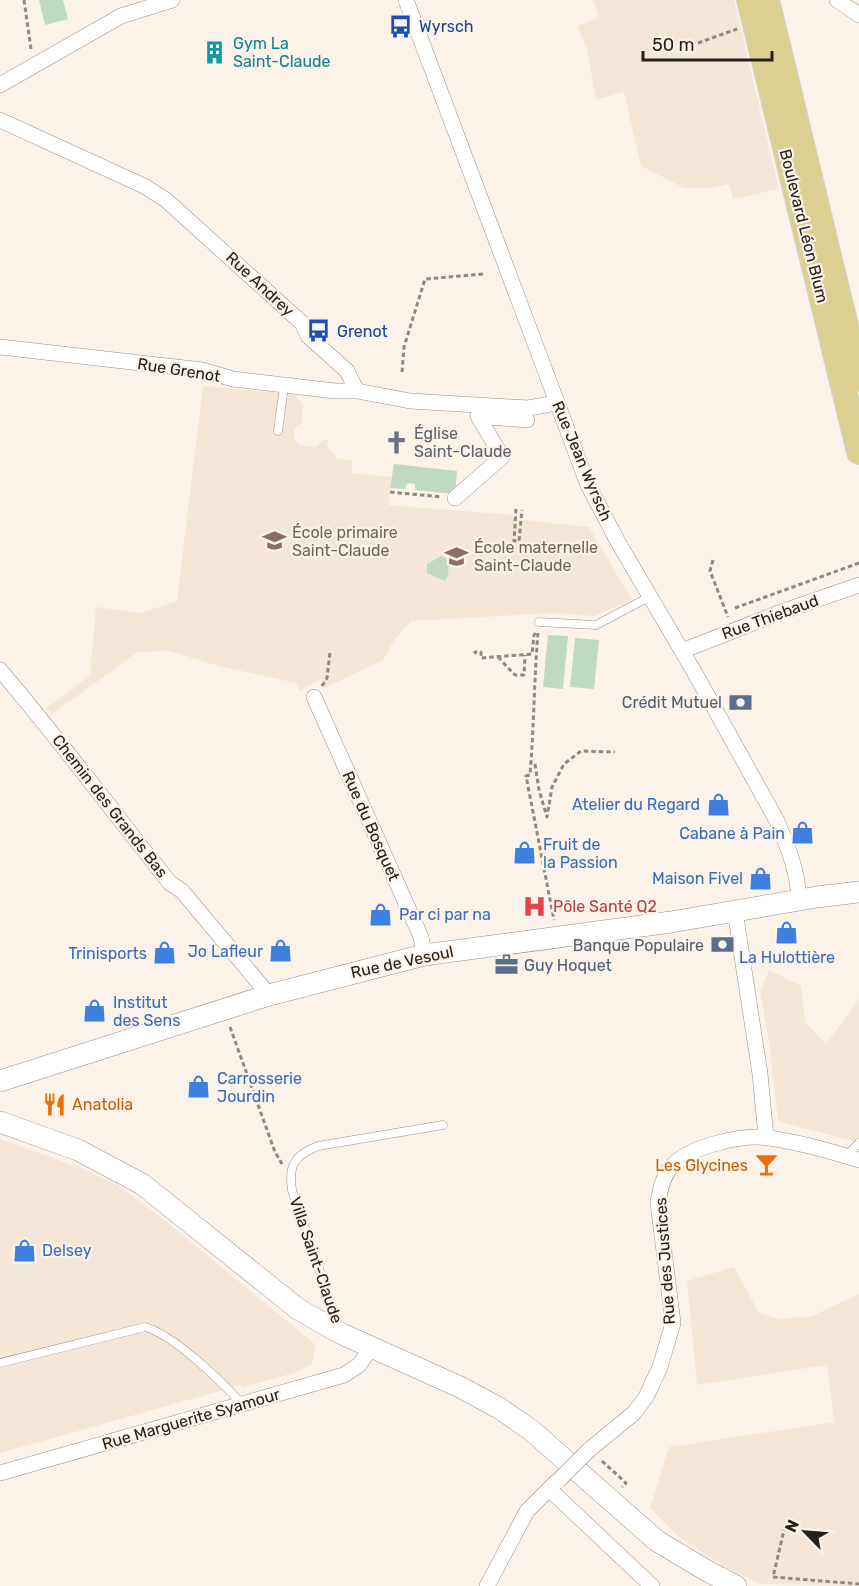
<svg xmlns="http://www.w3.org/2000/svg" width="859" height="1586" font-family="Rubik,sans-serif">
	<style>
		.built { fill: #f4e7d7 }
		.green { fill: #c0d9c3 }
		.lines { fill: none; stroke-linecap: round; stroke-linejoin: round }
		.lane-casing { stroke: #978f87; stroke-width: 9 }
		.street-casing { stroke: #978f87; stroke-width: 16 }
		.secondary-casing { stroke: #978f87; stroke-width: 22 }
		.primary-casing { stroke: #d3d3d2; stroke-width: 26 }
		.path { stroke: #8e8881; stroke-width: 3; stroke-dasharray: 4.5 3; stroke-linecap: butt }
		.lane { stroke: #fff; stroke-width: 8 }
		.street { stroke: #fff; stroke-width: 15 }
		.secondary { stroke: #fff; stroke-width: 21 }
		.primary { stroke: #dad092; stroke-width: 24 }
		.street-bridge-casing { stroke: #978f87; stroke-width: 16; stroke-linecap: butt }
		.street-bridge { stroke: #fff; stroke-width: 15 }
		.labels { text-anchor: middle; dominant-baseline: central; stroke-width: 4.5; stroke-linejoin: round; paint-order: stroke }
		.transit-label { font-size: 16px; fill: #164399; stroke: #fbf3e9; text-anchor: start }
		.culture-label { font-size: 16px; fill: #0d838f; stroke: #fbf3e9; text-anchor: start }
		.street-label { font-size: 16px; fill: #24211d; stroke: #fbf3e9 }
		.worship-label { font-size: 16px; fill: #5b616d; stroke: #fbf3e9; text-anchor: start }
		.education-label { font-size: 16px; fill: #785e54; stroke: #fbf3e9; text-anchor: start }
		.service-label { font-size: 16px; fill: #4e5e75; stroke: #fbf3e9; text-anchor: end }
		.shop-label { font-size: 16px; fill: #366cbe; stroke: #fbf3e9; text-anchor: end }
		.health-label { font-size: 16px; fill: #be3a42; stroke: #fbf3e9; text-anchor: start }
		.food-label { font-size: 16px; fill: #c56008; stroke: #fbf3e9; text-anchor: start }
	</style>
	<rect width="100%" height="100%" fill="#fbf3e9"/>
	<path class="built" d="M593,0H734L779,189L733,199L729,184L713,188H684L641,166L624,92L596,100L587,49L577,26L599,18Z
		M203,386L294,394L303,405L302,422L294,429V438L299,445L316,447L323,440H328L327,446L337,459L352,461V473L392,477L388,505L513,515L514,519L589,527L632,600L594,616L553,613L411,621L395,639L383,660L325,688L321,679L300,691L296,683L219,666L170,651L138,652L52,714L46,708L90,676L96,607L141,613L177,601Z
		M769,970L801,986L805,1022L826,1044L859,999V1143L778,1121L769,1041L760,991Z
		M0,1139L81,1168L116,1184L163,1219L316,1345L312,1364L294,1373L243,1387L241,1385L0,1453Z
		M734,1267L759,1313L779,1319L812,1316L859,1294V1586L761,1584L725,1567L679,1537L650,1508L669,1447L834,1422L827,1365L697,1385L687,1281Z"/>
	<path class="green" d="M39,0H63L68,19L45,25Z
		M394,464L457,471L455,494L415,490V484L407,483L405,489L390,488Z
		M441,556L449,560L448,576L445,581L427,573V564Z
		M548,635L568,636L563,689L543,687Z
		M575,638L599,640L594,689L570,687Z"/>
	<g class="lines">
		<defs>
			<path id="lane" d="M278,431L284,386
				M539,622L596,625L649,597
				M846,1156L859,1143
				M339,1327L292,1190C288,1165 295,1155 318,1146L443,1125
				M0,1363L145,1327C174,1335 221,1381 242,1404"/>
			<path id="street" d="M406,0L588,485L618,542L696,675L777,821C788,847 798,872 799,900
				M837,0L859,15
				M0,85L121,16L172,0
				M0,120L144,186L166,200L302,323L308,336L347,371L357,391
				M0,347L202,370L233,379L335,391H357L410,401L528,408L556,403
				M455,498L502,457L478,416L527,420
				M682,651L781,612L859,585
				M0,670C59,739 113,812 170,883L182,891L269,995
				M314,697L421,937L424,955
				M735,911L760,1074L766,1137
				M589,1450L634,1413L646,1397L660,1367L673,1323L658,1203C660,1189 663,1175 673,1165C691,1146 743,1134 769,1138C800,1142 830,1151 859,1160
				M0,1473L344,1375L359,1365L371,1348
				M549,1489L652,1586
				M487,1586L527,1511L556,1482"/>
			<path id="secondary" d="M0,1081L269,995L424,955L671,922L817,897L859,892
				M0,1122L78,1150L142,1184L298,1309L342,1334L460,1387L499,1408L531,1430L657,1541L709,1572L736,1586"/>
			<path id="primary" d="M749,0L859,452
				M767,0L859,379"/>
		</defs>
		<use href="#lane" class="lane-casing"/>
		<use href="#street" class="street-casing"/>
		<use href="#secondary" class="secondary-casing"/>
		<use href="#primary" class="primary-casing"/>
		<path class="path" d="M24,0L31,49
			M698,43L737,29
			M402,372L404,347L425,279L484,274
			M390,492L442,497
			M516,509L514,541H519L522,510
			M713,560L710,571L728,617
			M735,608L859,563
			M538,633C534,680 534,727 530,775L526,776L554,920
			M476,654L475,652H481V658L532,654L534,635L536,633
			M498,657L515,675H524L525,655
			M322,686L327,678L330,652
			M535,764L539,790L547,817L552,787L564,764L581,751L615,752
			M230,1027L275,1152L282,1164
			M602,1461L626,1483L622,1487
			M785,1526L773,1577L859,1584"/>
		<use href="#lane" class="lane"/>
		<use href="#street" class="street"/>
		<use href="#secondary" class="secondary"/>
		<use href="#primary" class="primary"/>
		<defs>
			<path id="street-bridge" d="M558,1481L589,1450"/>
		</defs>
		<use href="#street-bridge" class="street-bridge-casing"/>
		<use href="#street-bridge" class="street-bridge"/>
	</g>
	<defs>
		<symbol id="bus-bare" viewBox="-9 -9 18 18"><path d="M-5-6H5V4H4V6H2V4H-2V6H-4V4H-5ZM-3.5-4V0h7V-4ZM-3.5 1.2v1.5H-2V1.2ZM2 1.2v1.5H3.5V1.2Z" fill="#1a4fb4" stroke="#fbf3e9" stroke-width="2.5" paint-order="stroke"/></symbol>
		<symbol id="building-bare" viewBox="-9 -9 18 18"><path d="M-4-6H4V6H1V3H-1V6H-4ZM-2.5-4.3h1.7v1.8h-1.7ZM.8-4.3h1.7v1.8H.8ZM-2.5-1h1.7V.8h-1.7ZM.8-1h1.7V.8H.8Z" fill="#0f9aa8" stroke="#fbf3e9" stroke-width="2.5" paint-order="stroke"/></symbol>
		<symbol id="church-bare" viewBox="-9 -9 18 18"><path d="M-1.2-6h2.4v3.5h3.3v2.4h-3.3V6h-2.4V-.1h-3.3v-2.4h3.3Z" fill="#6b7280" stroke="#fbf3e9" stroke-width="2.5" paint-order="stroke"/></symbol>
		<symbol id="school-bare" viewBox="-9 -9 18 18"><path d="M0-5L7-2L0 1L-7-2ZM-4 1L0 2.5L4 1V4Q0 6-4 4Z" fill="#8d6e63" stroke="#fbf3e9" stroke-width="2.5" paint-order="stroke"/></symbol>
		<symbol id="bank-bare" viewBox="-9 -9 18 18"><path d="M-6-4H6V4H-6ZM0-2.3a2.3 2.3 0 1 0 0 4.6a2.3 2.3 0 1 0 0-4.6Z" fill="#5c6f8a" stroke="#fbf3e9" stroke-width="2.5" paint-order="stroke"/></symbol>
		<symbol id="shop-bare" viewBox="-9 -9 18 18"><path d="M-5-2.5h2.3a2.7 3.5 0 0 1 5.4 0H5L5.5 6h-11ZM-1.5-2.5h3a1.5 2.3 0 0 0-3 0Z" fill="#3f7fe0" stroke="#fbf3e9" stroke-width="2.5" paint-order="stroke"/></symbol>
		<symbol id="hospital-bare" viewBox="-9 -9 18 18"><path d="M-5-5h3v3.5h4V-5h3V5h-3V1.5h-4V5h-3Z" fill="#e0444e" stroke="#fbf3e9" stroke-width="2.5" paint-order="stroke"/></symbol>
		<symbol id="office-bare" viewBox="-9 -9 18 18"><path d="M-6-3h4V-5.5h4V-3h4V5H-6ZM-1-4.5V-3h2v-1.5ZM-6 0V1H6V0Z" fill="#5c6f8a" stroke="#fbf3e9" stroke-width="2.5" paint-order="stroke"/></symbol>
		<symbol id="restaurant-bare" viewBox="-9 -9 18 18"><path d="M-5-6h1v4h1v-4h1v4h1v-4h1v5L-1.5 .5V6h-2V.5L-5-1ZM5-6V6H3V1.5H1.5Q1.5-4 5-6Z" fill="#e8710a" stroke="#fbf3e9" stroke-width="2.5" paint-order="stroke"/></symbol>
		<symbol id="bar-bare" viewBox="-9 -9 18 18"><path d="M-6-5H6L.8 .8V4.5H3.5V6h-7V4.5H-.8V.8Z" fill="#e8710a" stroke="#fbf3e9" stroke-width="2.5" paint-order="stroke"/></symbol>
	</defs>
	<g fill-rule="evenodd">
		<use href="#bus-bare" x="384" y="10" width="33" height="33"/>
		<use href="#building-bare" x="198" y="36" width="33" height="33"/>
		<use href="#bus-bare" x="302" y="314" width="33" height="33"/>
		<use href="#church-bare" x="380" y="426" width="33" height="33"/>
		<use href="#school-bare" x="258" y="524" width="33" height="33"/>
		<use href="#school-bare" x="440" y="540" width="33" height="33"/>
		<use href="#bank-bare" x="724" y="686" width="33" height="33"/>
		<use href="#shop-bare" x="702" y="788" width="33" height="33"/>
		<use href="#shop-bare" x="786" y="816" width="33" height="33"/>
		<use href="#shop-bare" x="508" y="836" width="33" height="33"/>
		<use href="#shop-bare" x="744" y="862" width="33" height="33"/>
		<use href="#hospital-bare" x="518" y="890" width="33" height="33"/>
		<use href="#shop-bare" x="364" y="898" width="33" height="33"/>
		<use href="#shop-bare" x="770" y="916" width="33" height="33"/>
		<use href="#bank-bare" x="706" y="928" width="33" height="33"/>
		<use href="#shop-bare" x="264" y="934" width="33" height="33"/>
		<use href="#shop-bare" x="148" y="936" width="33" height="33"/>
		<use href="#office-bare" x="490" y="948" width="33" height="33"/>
		<use href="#shop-bare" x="78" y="994" width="33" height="33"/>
		<use href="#shop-bare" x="182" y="1070" width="33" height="33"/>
		<use href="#restaurant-bare" x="38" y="1088" width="33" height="33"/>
		<use href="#bar-bare" x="750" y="1148" width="33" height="33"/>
		<use href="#shop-bare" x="8" y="1234" width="33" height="33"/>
	</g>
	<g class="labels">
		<g class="transit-label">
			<text x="419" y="26">Wyrsch</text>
			<text x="337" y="331">Grenot</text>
		</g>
		<g class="culture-label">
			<text x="233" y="43">Gym La<tspan x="233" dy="18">Saint-Claude</tspan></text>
		</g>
		<g class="street-label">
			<text transform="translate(804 226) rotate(76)">Boulevard Léon Blum</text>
			<text transform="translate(260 284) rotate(43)">Rue Andrey</text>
			<text transform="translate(179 370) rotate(9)">Rue Grenot</text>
			<text transform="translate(582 461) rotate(67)">Rue Jean Wyrsch</text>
			<text transform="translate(770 617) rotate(-20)">Rue Thiebaud</text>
			<text transform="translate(110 806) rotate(52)">Chemin des Grands Bas</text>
			<text transform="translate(371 826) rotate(66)">Rue du Bosquet</text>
			<text transform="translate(402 962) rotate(-12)">Rue de Vesoul</text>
			<text transform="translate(316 1260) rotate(71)">Villa Saint-Claude</text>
			<text transform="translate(665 1261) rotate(-94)">Rue des Justices</text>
			<text transform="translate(191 1419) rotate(-16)">Rue Marguerite Syamour</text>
		</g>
		<g class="worship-label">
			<text x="414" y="433">Église<tspan x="414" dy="18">Saint-Claude</tspan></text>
		</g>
		<g class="education-label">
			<text x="292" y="532">École primaire<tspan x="292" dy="18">Saint-Claude</tspan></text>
			<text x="474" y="547">École maternelle<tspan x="474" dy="18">Saint-Claude</tspan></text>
		</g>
		<g class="service-label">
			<text x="722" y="702">Crédit Mutuel</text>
			<text x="704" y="945">Banque Populaire</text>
			<text x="524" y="965" text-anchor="start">Guy Hoquet</text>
		</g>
		<g class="shop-label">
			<text x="700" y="804">Atelier du Regard</text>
			<text x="785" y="833">Cabane à Pain</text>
			<text x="543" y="844" text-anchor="start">Fruit de<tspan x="543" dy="18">la Passion</tspan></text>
			<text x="743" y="878">Maison Fivel</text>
			<text x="399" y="914" text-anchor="start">Par ci par na</text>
			<text x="263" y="951">Jo Lafleur</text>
			<text x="147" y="953">Trinisports</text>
			<text x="787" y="957" text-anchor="middle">La Hulottière</text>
			<text x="113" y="1002" text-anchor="start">Institut<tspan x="113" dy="18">des Sens</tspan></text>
			<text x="217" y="1078" text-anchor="start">Carrosserie<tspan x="217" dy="18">Jourdin</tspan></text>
			<text x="42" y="1250" text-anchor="start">Delsey</text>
		</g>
		<g class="health-label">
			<text x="553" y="906">Pôle Santé Q2</text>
		</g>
		<g class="food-label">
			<text x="72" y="1104">Anatolia</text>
			<text x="748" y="1165" text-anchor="end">Les Glycines</text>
		</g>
	</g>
	<g transform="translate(805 1532) rotate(295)" stroke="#fbf3e9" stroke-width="4.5" paint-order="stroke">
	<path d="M0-4.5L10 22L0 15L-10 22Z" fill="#24211d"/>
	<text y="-9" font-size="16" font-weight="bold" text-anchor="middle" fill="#24211d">N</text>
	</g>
	<path d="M643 51v9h129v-9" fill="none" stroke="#24211d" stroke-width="3"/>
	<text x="652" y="51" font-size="18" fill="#24211d" stroke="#fbf3e9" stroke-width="4.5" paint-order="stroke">50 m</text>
</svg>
